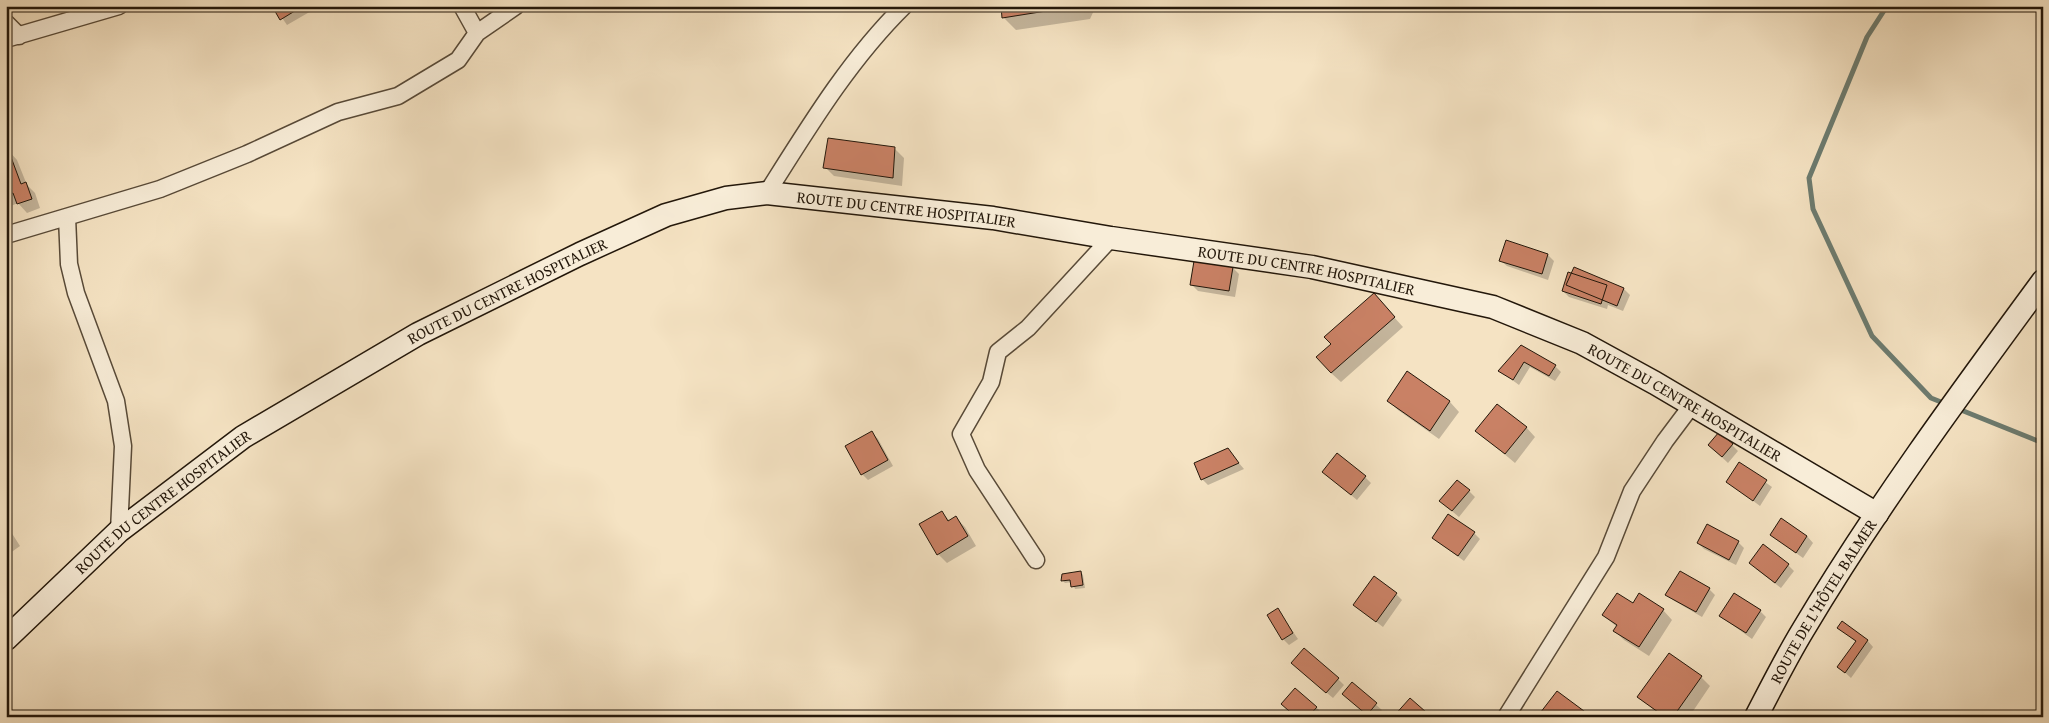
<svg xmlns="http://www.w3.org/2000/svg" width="2049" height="723" font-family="'Gentium Book Plus',serif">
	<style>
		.shadow { fill: #0003 }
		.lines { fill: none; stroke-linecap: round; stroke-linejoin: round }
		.stream { stroke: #6c7b6f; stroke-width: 5 }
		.building { fill: #c98165; stroke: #23170a }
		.street-casing { stroke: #584a38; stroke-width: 19 }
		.secondary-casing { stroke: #23170a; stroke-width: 25 }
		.street { stroke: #f8edd8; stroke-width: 16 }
		.secondary { stroke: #f8edd8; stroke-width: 22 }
		.labels { text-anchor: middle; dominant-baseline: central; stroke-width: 4.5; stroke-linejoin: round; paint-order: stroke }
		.street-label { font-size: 16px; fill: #23170a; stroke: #f8edd8 }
	</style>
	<rect width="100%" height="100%" fill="#f5e3c3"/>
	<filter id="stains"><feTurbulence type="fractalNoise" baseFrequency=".004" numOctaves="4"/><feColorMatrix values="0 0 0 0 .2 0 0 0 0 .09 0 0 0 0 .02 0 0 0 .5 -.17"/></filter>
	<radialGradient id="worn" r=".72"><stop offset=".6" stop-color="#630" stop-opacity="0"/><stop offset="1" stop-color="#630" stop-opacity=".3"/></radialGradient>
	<path class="shadow" d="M274,6H311L313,10L287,25Z
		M1002,6H1096L1090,19L1016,30L1004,18Z
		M894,148L904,158L902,186L834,176L825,167Z
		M8,150L17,160L27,185L35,193L40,208L27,213L18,203L6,208V151Z
		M1507,242L1548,255L1554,261L1548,280L1507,266L1500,260Z
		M1233,268L1239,274L1235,297L1198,291L1192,285Z
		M1624,289L1630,295L1623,311L1608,305L1607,309L1569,297L1563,291Z
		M1374,295L1403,327L1341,382L1331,373L1332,344Z
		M1521,346L1555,366L1561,372L1555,381L1530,367L1519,385L1500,371Z
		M1408,373L1450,402L1459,412L1439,439L1398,410L1388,400Z
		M1526,427L1535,437L1515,463L1477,431Z
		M872,433L878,439L893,466L868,480L862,474Z
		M1709,445H1732L1738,451L1728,463Z
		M1233,456L1244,469L1208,485L1202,479Z
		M1740,464L1772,487L1760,506L1728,482Z
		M1323,472L1365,477L1371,483L1357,500Z
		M1469,491L1475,497L1459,517L1447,507Z
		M942,513L950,521L956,518L965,527L976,546L947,563L938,554Z
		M6,524L20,546L6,556Z
		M1474,533L1480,539L1464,561L1433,538Z
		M1771,535L1807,536L1813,543L1803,558Z
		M1738,542L1744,548L1736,565L1704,549L1698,543Z
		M1788,565L1794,571L1781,588L1756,569Z
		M1081,572L1083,575L1085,588L1075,589L1072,582L1065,583L1063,581Z
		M1709,589L1715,595L1702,617L1673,600L1667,594Z
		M1396,594L1402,600L1383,627L1354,605Z
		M1633,605L1663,610L1672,620L1649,656L1624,640L1615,631L1617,627L1603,615Z
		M1278,610L1298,639L1289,645L1283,639Z
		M1760,611L1766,617L1752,639L1720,616Z
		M1839,628L1867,640L1873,647L1851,678L1839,667L1856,642Z
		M1298,669L1338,679L1344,685L1333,698Z
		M1701,677L1710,686L1689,717H1663L1639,697Z
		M1352,684L1382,710L1377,717H1370L1350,700Z
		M1411,700L1428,717H1395Z
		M1316,707L1322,713L1319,717H1297Z"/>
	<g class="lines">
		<path class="stream" d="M1887,6L1867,37L1809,178L1813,209L1872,336L1931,398L1946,404
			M1956,408L2043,443"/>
	</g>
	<path class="building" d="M272,6H303L280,20Z
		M1001,6H1078L1002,18Z
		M828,138L895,147L893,178L823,168Z
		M8,149L21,184L26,182L32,199L17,204L13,193L6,195V150Z
		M1506,240L1548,254L1542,274L1499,261Z
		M1194,261L1233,267L1229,291L1190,285Z
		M1574,267L1624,288L1617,306L1566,285Z
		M1568,272L1607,285L1601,304L1562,291Z
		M1374,293L1395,317L1331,373L1316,357L1331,344L1324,337Z
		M1521,345L1556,365L1549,376L1524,362L1513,380L1498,371Z
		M1407,371L1450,401L1430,431L1387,401Z
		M1497,404L1527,427L1505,454L1475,431Z
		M872,431L888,460L861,475L845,446Z
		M1719,432L1733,444L1722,457L1708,445Z
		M1228,448L1239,463L1201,480L1194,463Z
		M1337,453L1366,476L1351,495L1322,472Z
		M1739,462L1767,480L1753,501L1726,482Z
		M1457,480L1470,490L1452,511L1439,501Z
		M942,511L948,521L956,516L968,536L937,555L919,524Z
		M1448,514L1475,532L1458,556L1432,538Z
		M1781,518L1807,536L1796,553L1770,535Z
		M1707,524L1739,541L1729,560L1697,543Z
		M1763,544L1789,564L1775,583L1749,563Z
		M1081,571L1083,585L1071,587L1070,580L1061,581L1062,574Z
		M1680,571L1710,588L1696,612L1665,595Z
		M1374,576L1397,593L1376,622L1353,605Z
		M1617,593L1633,603L1639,593L1664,609L1639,647L1613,631L1617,625L1602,615Z
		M1734,593L1761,610L1746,633L1719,616Z
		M1278,608L1293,633L1282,640L1267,615Z
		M1842,621L1868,640L1845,673L1837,667L1856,641L1837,628Z
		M1304,648L1339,678L1326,693L1291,663Z
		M1669,653L1702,676L1673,717H1665L1637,697Z
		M1352,682L1377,703L1367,715L1342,694Z
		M1295,688L1317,707L1308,717H1296L1281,704Z
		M1557,691L1588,714L1586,717H1537Z
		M1410,698L1426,712L1421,717H1393Z"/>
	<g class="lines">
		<defs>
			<path id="street" d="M462,6L477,33
				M6,23L19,36
				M6,39L119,6
				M767,193C808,128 849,60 904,6
				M67,217L69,264L76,293L116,401L123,446L119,531
				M6,235L160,189L247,154L338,112L398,96L458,60L477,33L516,6
				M1036,560L977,470L961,434L991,382L998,352L1028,328L1111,238
				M1506,717L1606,557L1632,491L1665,441L1692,405"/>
			<g id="secondary">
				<path id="s1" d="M6,639L119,531L243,437L418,334L580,254L666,215L726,198L767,193L993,218L1111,238L1312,267L1493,307L1582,343L1655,383L1877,514"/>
				<path id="s2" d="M1756,717C1771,688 1786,658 1803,630C1875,509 1959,395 2043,281"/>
			</g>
		</defs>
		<use href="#street" class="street-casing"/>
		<use href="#secondary" class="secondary-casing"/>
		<use href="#street" class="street"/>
		<use href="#secondary" class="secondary"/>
	</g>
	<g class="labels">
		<g class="street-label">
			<text stroke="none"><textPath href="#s1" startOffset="1034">ROUTE DU CENTRE HOSPITALIER</textPath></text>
			<text stroke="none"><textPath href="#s1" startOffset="1439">ROUTE DU CENTRE HOSPITALIER</textPath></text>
			<text stroke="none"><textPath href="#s1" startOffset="614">ROUTE DU CENTRE HOSPITALIER</textPath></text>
			<text stroke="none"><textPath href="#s1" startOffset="1844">ROUTE DU CENTRE HOSPITALIER</textPath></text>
			<text stroke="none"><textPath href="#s1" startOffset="209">ROUTE DU CENTRE HOSPITALIER</textPath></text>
			<text stroke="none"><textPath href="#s2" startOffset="134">ROUTE DE L'HÔTEL BALMER</textPath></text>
		</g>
	</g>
	<rect width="2049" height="723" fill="none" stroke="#f5e3c3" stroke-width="25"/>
	<rect x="8" y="8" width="2034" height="708" fill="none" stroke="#23170a" stroke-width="2.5"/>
	<rect x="12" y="12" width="2024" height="698" fill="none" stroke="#23170a"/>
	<rect width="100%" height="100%" filter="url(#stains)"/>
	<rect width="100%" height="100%" fill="url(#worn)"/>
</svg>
